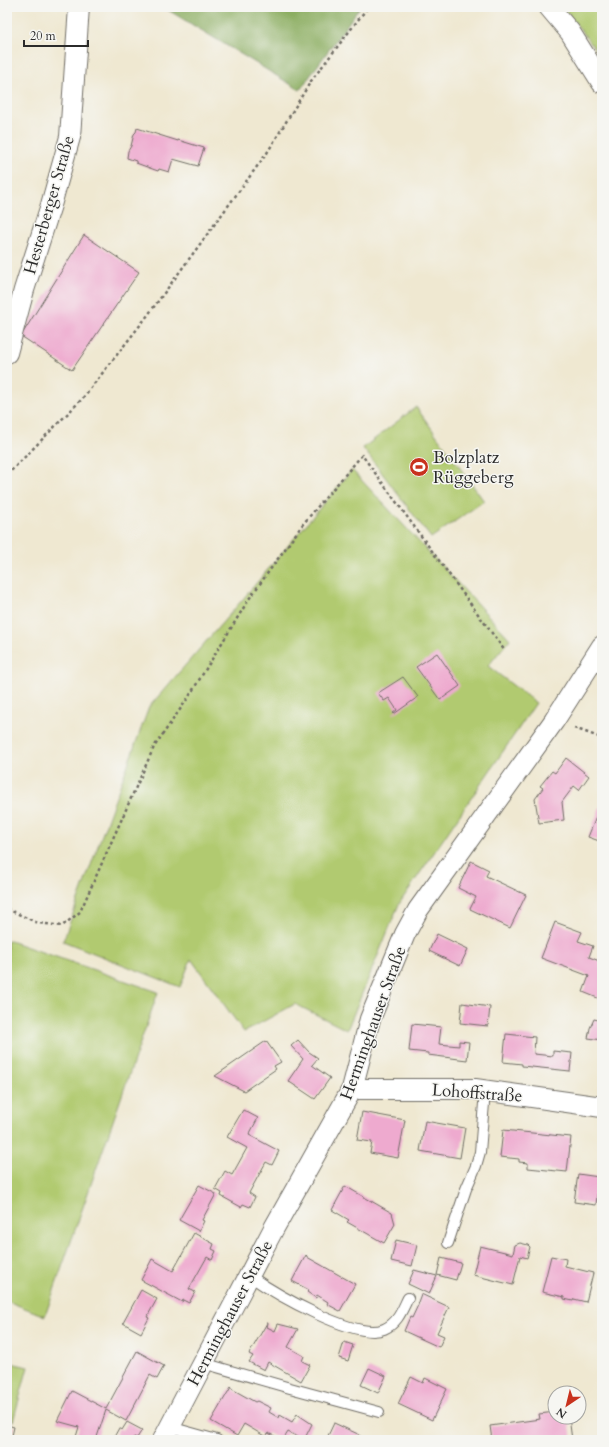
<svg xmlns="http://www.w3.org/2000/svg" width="609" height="1447" font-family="Cardo,serif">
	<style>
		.green { fill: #b1ca70; stroke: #6e7a4e }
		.forest { fill: #8cae62; stroke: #5c6c46 }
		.building { fill: #eeaacf }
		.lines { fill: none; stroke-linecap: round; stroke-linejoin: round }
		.lane-casing { stroke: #706d65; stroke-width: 12 }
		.street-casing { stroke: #706d65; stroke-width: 22 }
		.path { stroke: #706d65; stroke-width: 2.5; stroke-dasharray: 3 3; stroke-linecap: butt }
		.lane { stroke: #fff; stroke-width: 10 }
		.street { stroke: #fff; stroke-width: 20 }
		.labels { text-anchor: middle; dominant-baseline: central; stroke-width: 3; stroke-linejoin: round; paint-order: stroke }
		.street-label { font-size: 17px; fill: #2b2b2b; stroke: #f6f6f2 }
		.poi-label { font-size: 17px; fill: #2b2b2b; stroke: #f6f6f2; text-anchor: start }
	</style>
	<rect width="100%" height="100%" fill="#f6f6f2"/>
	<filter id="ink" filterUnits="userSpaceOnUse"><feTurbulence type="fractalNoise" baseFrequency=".025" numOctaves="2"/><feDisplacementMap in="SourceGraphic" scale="8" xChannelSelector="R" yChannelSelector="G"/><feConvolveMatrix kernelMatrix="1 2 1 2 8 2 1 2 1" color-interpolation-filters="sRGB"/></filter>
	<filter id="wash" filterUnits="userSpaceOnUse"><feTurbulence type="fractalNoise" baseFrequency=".012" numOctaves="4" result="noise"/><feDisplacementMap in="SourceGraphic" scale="16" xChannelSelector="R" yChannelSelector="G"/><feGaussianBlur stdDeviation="0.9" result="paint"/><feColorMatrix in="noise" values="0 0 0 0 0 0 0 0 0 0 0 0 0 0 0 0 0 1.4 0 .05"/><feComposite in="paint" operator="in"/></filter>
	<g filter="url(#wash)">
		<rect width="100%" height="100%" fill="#efe8d1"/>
		<path class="green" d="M563,7H602V58Z
			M416,407L484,501L431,538L363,448Z
			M352,470L510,639L488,666L536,703L399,904L347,1030L295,1004L244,1032L191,959L180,987L63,941L149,707L243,599Z
			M7,940L158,992L45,1316L7,1301Z
			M7,1362L28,1367L13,1421L7,1419Z"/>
		<path class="forest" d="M163,7H360L300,90Z"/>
		<g id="blocks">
			<path class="building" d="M137,128L178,141V140L204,148L198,166L173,159L169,172L159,169L158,171L136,163V161L127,158L128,151L131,146L134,134L136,132Z
				M84,235L139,272L72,370L21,336Z
				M437,653L460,686L440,700L416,667Z
				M403,677L418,697L394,714L393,713L397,710L389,698L384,701L378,693Z
				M566,758L589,776L579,790L574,786L562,802L564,820L539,823L535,799L543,788L540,786L552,771L555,773Z
				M601,805L602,806V842L588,837Z
				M471,861L489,870L486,876L526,895L510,928L470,909L476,897L458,888Z
				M555,922L582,932L578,941L593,946L589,957L602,962V994L600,999L583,992L589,976L541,958Z
				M437,934L468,949L460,966L429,951Z
				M462,1003L490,1007L488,1026L460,1023Z
				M594,1019L602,1021V1040L588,1038L590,1028Z
				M412,1024L441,1027L439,1044L459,1046V1041L469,1042L467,1060L428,1055V1053L409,1051Z
				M506,1034L535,1037L534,1054L553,1056V1051L572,1053L570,1071L522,1066V1064L503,1062Z
				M298,1040L309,1052L318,1058L312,1065L330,1078L315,1099L288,1081L303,1059L291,1046Z
				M266,1041L281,1062L274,1066L276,1069L244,1091L215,1076Z
				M243,1110L258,1118L249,1135L279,1151L272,1165L266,1162L249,1193L255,1197L250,1207L243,1204L241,1207L221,1196L222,1193L215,1189L225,1171L232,1175L247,1148L227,1137Z
				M362,1112L405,1120L398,1158L370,1153L372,1142L357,1140Z
				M425,1121L465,1128L460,1158L420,1151Z
				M503,1130L571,1137L567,1172L528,1168V1163L519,1162V1159L500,1157Z
				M578,1174L599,1177L596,1205L574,1202Z
				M199,1185L216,1194L202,1220L204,1221L199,1231L179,1220Z
				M345,1186L392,1213L395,1224L384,1243L347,1222L349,1220L332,1210Z
				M194,1233L214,1244L212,1249L216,1251L212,1260L207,1257L189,1289L195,1292L189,1303L183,1300L182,1302L141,1280L152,1259L173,1271Z
				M396,1240L417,1245L412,1266L391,1261Z
				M520,1243L528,1245L530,1247L527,1258L520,1256L513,1285L473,1275L480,1246L513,1254L515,1245Z
				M306,1255L307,1256V1257L355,1284L340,1311L327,1304L328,1302L317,1295L316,1298L307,1292L309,1290L292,1281Z
				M551,1256L566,1259L565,1266L593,1273L586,1302L574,1299L573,1301L564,1299V1297L542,1292Z
				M441,1258L461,1263L456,1280L437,1275Z
				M414,1270L437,1276L429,1294L408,1284Z
				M141,1290L157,1299L147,1317L149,1318L141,1333L123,1323Z
				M421,1294L449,1307L437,1333L444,1336L439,1347L404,1331L410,1317L412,1318L419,1303L418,1302Z
				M267,1323H268L267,1327L275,1331L278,1324L298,1329L288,1347L304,1356L302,1361L310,1365L301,1381L268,1362L264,1370L249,1362L253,1356L249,1354Z
				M344,1342L353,1345L348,1361L339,1358Z
				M137,1351L164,1366L157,1379L150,1375L126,1421L106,1410L96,1440H75L79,1427L57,1421L72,1391L106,1409Z
				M369,1368L386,1376L378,1393L361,1385Z
				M411,1377L423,1383L425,1378L447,1389L432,1420L398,1404Z
				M231,1387L232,1388V1389L255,1402L257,1401L271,1408L269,1412L279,1418L280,1415L292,1422L297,1414L312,1424L304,1440L288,1432L283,1440L268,1433L266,1437L244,1424L237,1436L211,1421Z
				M555,1412V1417H569L572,1440H492L490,1426L540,1419L539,1414Z
				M127,1422L142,1430L137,1438L134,1437L132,1440H120L114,1437L119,1428L122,1430Z
				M334,1423L360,1435L358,1440H326Z
				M7,1425L14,1427L11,1440H7Z"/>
		</g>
	</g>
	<g filter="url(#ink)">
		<use href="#blocks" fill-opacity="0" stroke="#706d65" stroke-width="1"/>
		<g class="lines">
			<defs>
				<path id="lane" d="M448,1243L466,1189L476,1166L480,1152L485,1091
					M250,1276C274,1293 356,1341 384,1329C398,1323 402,1310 408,1298
					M203,1363L290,1388L379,1412
					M170,1427L217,1440"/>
				<path id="street" d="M549,7L570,32L602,83
					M7,353L24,290L51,205L70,137L79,7
					M352,1089H475L602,1107
					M163,1440L274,1228L352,1089L370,1019L405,934L418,910L554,721L602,646"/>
			</defs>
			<use href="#lane" class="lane-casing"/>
			<use href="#street" class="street-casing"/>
			<path class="path" d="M7,475L82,399L145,319L267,153L311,81L368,7
				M574,728L602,738
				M7,909L38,923L62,926L80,912L154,747L188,698L249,599L303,524L362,455L505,651"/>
			<use href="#lane" class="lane"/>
			<use href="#street" class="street"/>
		</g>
	</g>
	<defs>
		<symbol id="stadium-disc" viewBox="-11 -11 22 22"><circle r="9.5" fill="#c8321e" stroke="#f6f6f2"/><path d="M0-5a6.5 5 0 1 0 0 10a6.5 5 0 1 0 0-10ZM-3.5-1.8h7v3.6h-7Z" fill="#fff"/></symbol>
	</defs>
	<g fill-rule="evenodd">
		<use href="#stadium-disc" x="408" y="456" width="22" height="22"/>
	</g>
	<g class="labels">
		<g class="street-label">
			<text transform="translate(49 205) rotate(-74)">Hesterberger Straße</text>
			<text transform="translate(373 1023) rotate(-70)">Herminghauser Straße</text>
			<text transform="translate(477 1093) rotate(4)">Lohoffstraße</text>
			<text transform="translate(230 1313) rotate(-62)">Herminghauser Straße</text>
		</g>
		<g class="poi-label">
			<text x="433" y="457">Bolzplatz<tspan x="433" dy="20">Rüggeberg</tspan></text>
		</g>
	</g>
	<rect width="609" height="1447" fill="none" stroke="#f6f6f2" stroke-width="24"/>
	<g transform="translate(567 1405) rotate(215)"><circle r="19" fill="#f6f6f2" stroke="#a5a5a2"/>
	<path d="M0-3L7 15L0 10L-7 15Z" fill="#c8321e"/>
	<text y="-6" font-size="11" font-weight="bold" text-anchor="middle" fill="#2b2b2b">N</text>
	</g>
	<path d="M24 40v6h64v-6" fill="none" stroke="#2b2b2b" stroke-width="2"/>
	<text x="30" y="40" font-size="12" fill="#2b2b2b" stroke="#f6f6f2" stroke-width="3" paint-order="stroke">20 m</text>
</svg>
